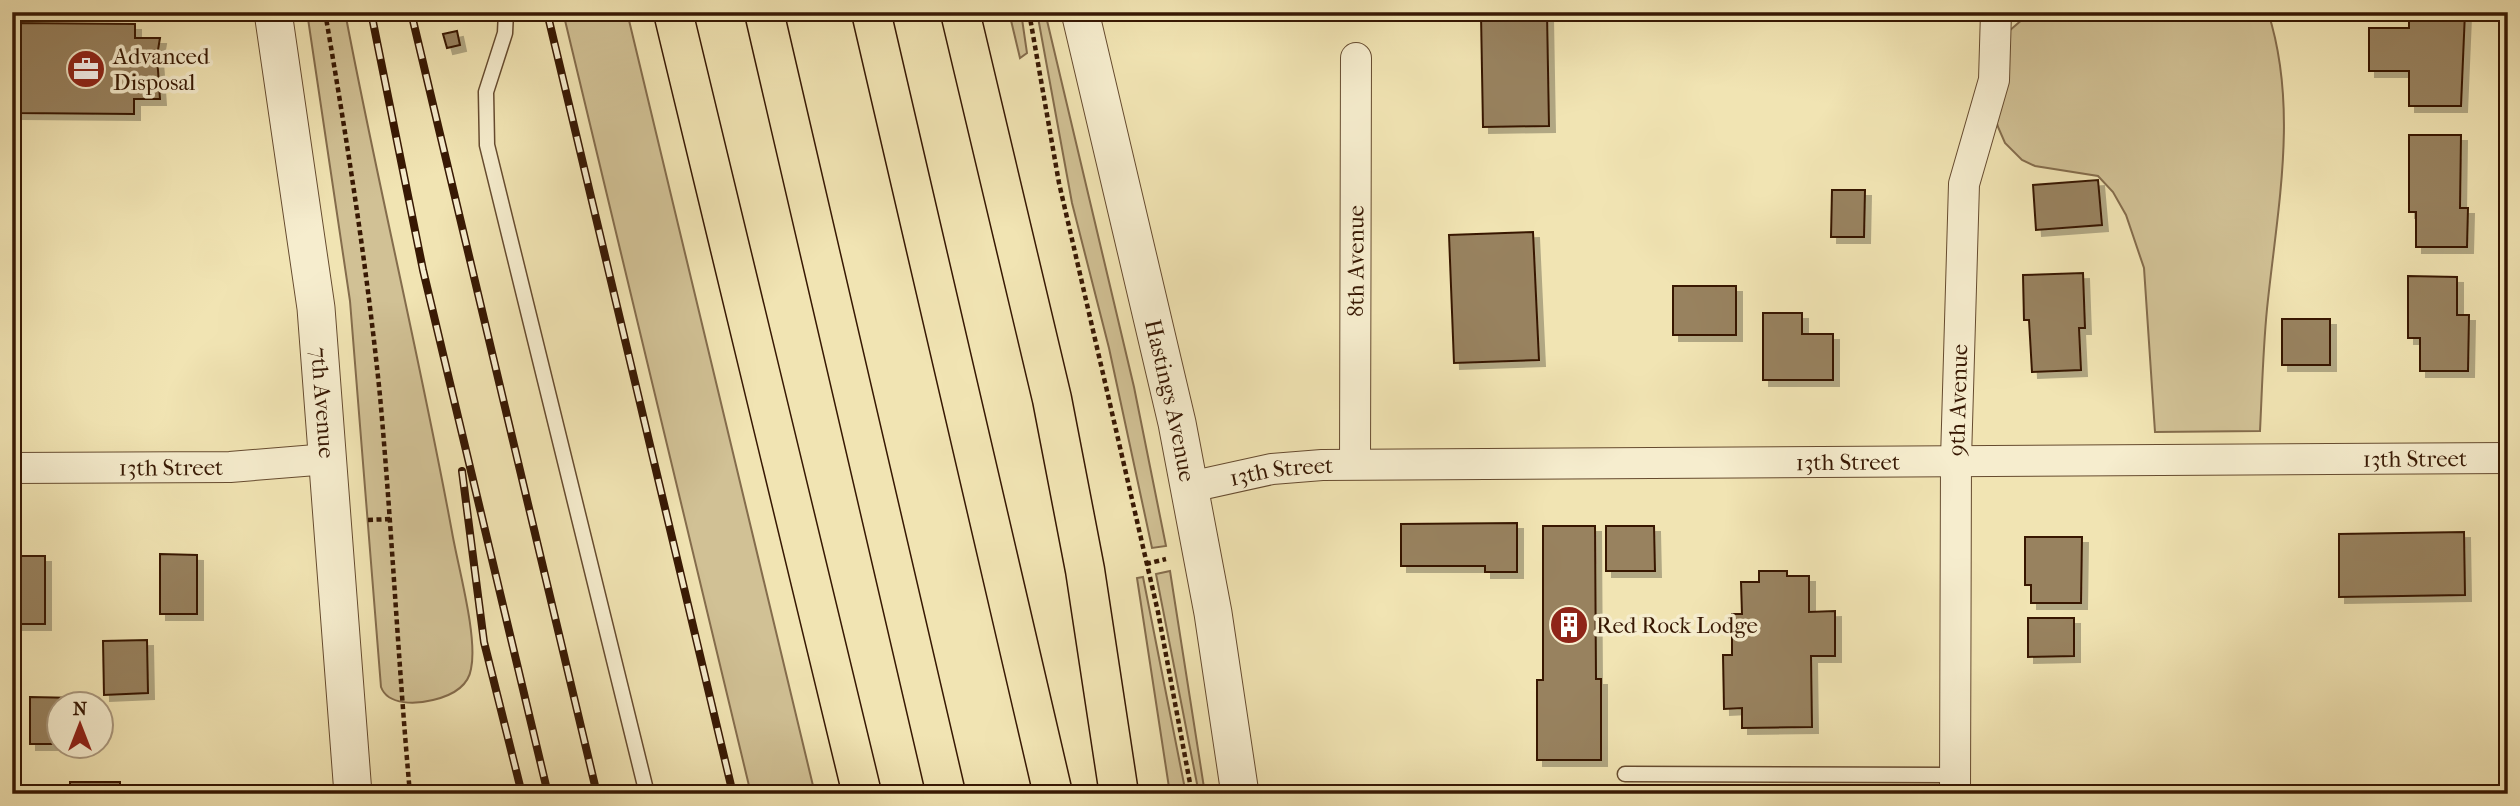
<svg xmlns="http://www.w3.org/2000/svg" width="2520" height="806" font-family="'IM FELL French Canon',serif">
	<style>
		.green { fill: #d1c195; stroke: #846c4c; stroke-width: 2 }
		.building { fill: #98825f; stroke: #371803; stroke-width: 2; filter: url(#shadow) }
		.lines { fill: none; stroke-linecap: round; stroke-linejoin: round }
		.service-casing { stroke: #664b2f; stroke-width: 17 }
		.minor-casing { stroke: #664b2f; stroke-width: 32 }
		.tertiary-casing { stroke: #664b2f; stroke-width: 39 }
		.motorway-casing { stroke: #371803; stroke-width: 41 }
		.path { stroke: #371803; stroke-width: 4.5; stroke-dasharray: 5 3.5; stroke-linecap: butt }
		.service { stroke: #f6edce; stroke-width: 14 }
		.minor { stroke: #f6edce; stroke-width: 30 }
		.tertiary { stroke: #f6edce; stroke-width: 37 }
		.motorway { stroke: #f1e4b3; stroke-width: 38 }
		.rail-casing { stroke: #371803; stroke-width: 8 }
		.rail { stroke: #f6edce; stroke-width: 5; stroke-dasharray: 16; stroke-linecap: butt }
		.labels { text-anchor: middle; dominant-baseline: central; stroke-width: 7; stroke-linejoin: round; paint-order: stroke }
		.poi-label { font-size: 23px; fill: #371803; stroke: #f6edce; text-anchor: start }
		.street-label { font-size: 23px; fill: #371803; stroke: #f6edce }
	</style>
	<defs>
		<filter id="shadow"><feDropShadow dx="6" dy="6" stdDeviation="0" flood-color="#0004"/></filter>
	</defs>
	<rect width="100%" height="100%" fill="#f1e4b3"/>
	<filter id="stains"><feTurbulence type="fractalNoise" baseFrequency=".00286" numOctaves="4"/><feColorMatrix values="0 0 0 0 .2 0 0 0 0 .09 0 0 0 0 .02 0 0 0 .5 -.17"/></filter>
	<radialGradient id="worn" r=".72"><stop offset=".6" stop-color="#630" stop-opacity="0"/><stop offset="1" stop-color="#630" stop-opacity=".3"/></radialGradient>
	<path class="green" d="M307,12H345C378,186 420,358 452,532C458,567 478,637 471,669C468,687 450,696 433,700C417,704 388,706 381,687L350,301Z
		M563,12H627L815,794H751Z
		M1009,12H1021L1027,53L1020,58Z
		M1037,12H1045L1134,387L1166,546L1152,548L1109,348L1072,203Z
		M2031,12H2268C2299,109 2277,210 2267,309C2263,349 2262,391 2260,431L2155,432L2144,268L2126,215L2113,192L2098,176L2035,166L2022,160L2005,143L1998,127L1992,106L2009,31Z
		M1170,571L1205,794H1199L1156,574Z
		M1143,577L1186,794H1170L1137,578Z"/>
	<path class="building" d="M2409,12H2465L2461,106H2409V71H2369V28H2409Z
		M1547,13L1549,126L1483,127L1481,15Z
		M15,23L135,24V38H160L157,56L160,99H134V114L15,113Z
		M457,31L460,45L447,48L443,34Z
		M2409,135H2461L2460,208H2468L2467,247H2416V212H2409Z
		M2098,180L2102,225L2036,230L2033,185Z
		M1832,190H1865L1864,237H1831Z
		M1533,232L1539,360L1454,363L1449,235Z
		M2083,273L2085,328H2079L2081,370L2032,372L2029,320H2024L2023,275Z
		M2408,276L2457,277V315H2469L2468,371H2420V338H2408Z
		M1673,286H1736V335H1673Z
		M1763,313H1802V334H1833V380H1763Z
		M2282,319H2330V365H2282Z
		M1517,523V572H1485V566H1401V524Z
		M1543,526H1595L1596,679H1601V760H1537V680H1543Z
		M1606,526H1654L1655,571H1606Z
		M2464,532L2465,595L2339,597V534Z
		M2025,537H2082L2081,603H2031V585H2025Z
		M160,554L197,555V614H160Z
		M12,556H45V624H12Z
		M1759,571H1787V576H1809V612L1835,611V656H1811L1812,727L1742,728V708L1724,709L1723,655H1732V614H1742L1741,582H1759Z
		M2028,618H2074V656L2028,657Z
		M147,640L148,693L104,695L103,641Z
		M30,697L78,698V704H60V744H30Z
		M70,782H120V794H70Z"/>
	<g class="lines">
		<defs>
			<path id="service" d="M506,12L505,33L486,92L487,145L647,794
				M1625,774L1956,775"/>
			<g id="minor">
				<path id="s1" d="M1355,464L1356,58"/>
				<path id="s2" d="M12,468L230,467L328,459"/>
				<path id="s3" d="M1190,487L1272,469L1322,465L2508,458"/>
				<path id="s4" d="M1955,794L1956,459L1964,184L1994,80L1996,12"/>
			</g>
			<g id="tertiary">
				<path id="s5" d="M273,12L316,308L353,794"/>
				<path id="s6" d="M1080,12L1177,423L1213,613L1240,794"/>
			</g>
			<path id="motorway" d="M673,12L862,794
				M764,12L946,794
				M871,12L1053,794
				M960,12L1052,399L1085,570L1119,794"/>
		</defs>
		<use href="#service" class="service-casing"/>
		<use href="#minor" class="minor-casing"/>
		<use href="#tertiary" class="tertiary-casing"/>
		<use href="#motorway" class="motorway-casing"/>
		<path class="path" d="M325,12C347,140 367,267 380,396C392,529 398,661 410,794
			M1029,12L1059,183L1158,612L1192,794
			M368,520L390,519
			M1146,564L1166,559"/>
		<use href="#service" class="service"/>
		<use href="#minor" class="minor"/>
		<use href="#tertiary" class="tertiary"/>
		<use href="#motorway" class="motorway"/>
		<defs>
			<path id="rail" d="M371,12L423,270L548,794
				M411,12L597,794
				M547,12L733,794
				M462,471L484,642L522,794"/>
		</defs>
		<use href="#rail" class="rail-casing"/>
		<use href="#rail" class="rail"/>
	</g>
	<defs>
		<symbol id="office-disc" viewBox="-11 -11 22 22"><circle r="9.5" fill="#8f2418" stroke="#f6edce"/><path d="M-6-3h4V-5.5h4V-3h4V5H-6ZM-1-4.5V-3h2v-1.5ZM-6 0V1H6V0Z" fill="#fff"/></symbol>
		<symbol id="building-disc" viewBox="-11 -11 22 22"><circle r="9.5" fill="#8f2418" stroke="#f6edce"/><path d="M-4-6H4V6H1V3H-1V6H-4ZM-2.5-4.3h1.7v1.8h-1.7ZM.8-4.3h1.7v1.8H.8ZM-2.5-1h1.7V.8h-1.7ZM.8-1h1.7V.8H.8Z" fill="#fff"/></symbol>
	</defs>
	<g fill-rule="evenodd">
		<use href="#office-disc" x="64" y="47" width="44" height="44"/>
		<use href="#building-disc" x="1547" y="603" width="44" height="44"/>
	</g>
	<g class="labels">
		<g class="poi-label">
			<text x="113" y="56">Advanced<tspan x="113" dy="26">Disposal</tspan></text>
			<text x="1596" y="625">Red Rock Lodge</text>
		</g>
		<g class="street-label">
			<text stroke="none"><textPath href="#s1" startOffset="203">8th Avenue</textPath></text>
			<text stroke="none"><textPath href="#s6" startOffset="399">Hastings Avenue</textPath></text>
			<text stroke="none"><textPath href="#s4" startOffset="394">9th Avenue</textPath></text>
			<text stroke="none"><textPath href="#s5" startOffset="394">7th Avenue</textPath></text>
			<text stroke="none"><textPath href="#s3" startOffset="1227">13th Street</textPath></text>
			<text stroke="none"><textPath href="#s3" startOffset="660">13th Street</textPath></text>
			<text stroke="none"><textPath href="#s2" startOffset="159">13th Street</textPath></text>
			<text stroke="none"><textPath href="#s3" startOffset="93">13th Street</textPath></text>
		</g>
	</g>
	<rect width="2520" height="806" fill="none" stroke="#f1e4b3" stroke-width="42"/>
	<rect x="14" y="14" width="2492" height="778" fill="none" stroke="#371803" stroke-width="3.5"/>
	<rect x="21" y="21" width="2478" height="764" fill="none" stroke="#371803" stroke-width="2"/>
	<g transform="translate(80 725)"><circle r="33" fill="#f6edce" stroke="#aa987d" stroke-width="2"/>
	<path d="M0-5L12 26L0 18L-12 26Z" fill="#8f2418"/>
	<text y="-10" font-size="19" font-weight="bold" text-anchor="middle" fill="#371803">N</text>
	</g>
	<rect width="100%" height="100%" filter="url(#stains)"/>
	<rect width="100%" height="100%" fill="url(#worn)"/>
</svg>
